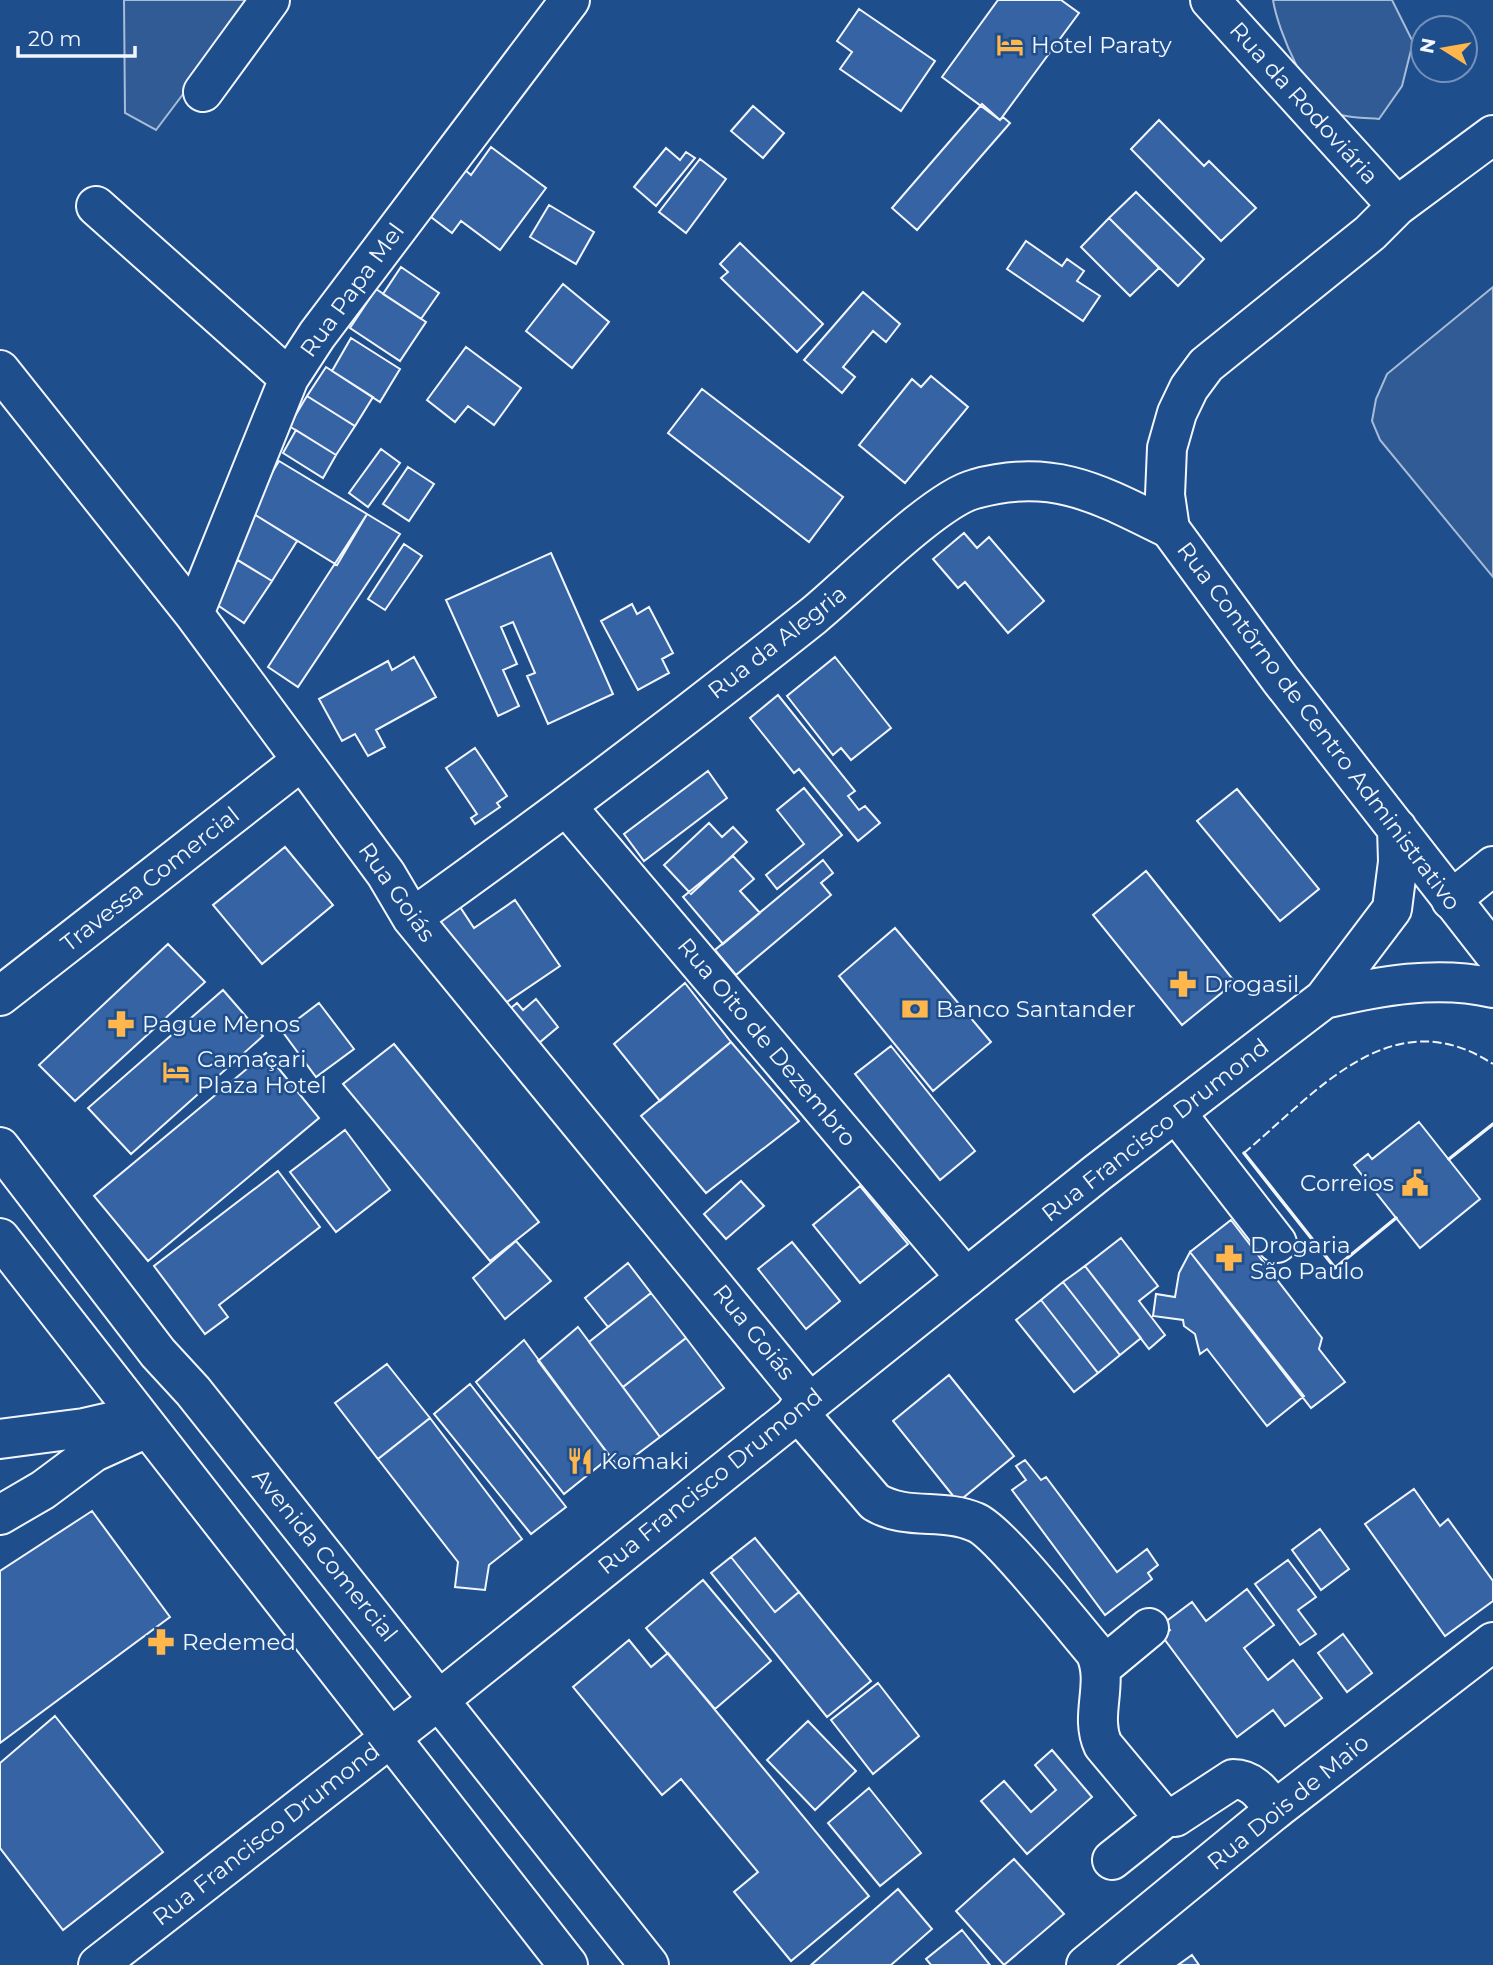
<svg xmlns="http://www.w3.org/2000/svg" width="1493" height="1965" font-family="Montserrat,sans-serif">
	<style>
		.green { fill: #305b95; stroke: #a8bbd7; stroke-width: 2 }
		.building { fill: #3563a3; stroke: #f2f6ff; stroke-width: 2 }
		.lines { fill: none; stroke-linecap: round; stroke-linejoin: round }
		.minor-casing { stroke: #f2f6ff; stroke-width: 42 }
		.major-casing { stroke: #f2f6ff; stroke-width: 42 }
		.minor { stroke: #1f4e8c; stroke-width: 38 }
		.major { stroke: #1f4e8c; stroke-width: 38 }
		.fence { stroke: #f2f6ff; stroke-width: 2; stroke-dasharray: 9 3.5; stroke-linecap: butt }
		.wall { stroke: #f2f6ff; stroke-width: 3.5 }
		.labels { text-anchor: middle; dominant-baseline: central; stroke-width: 5; stroke-linejoin: round; paint-order: stroke }
		.poi-label { font-size: 23px; fill: #f2f6ff; stroke: #1f4e8c; text-anchor: start }
		.street-label { font-size: 23px; fill: #f2f6ff; stroke: #1f4e8c }
	</style>
	<rect width="100%" height="100%" fill="#1f4e8c"/>
	<path class="green" d="M124,0H254L156,130L125,113Z
		M1273,0H1392L1413,42L1402,86L1379,119C1367,118 1353,118 1341,115C1308,105 1278,31 1273,0Z
		M1493,287V577L1380,440L1372,421L1376,399L1387,374Z"/>
	<path class="building" d="M998,0H1061L1079,13L1000,120L942,77Z
		M859,9L935,61L901,111L840,69L852,52L837,41Z
		M982,104L1000,120L1003,117L1010,123L917,230L892,208Z
		M753,106L784,133L763,158L731,131Z
		M1159,120L1204,166L1209,161L1256,208L1221,241L1131,149Z
		M491,147L546,188L500,250L461,221L452,233L431,217L465,170L471,175Z
		M666,148L680,160L686,152L695,158L656,206L634,187Z
		M700,159L726,179L686,233L659,212Z
		M1136,192L1204,259L1178,286L1109,218Z
		M549,205L594,232L576,264L530,237Z
		M1109,218L1159,268L1130,296L1081,247Z
		M1026,241L1062,266L1067,259L1084,271L1077,281L1100,296L1083,321L1007,269Z
		M740,243L823,324L797,352L721,278L728,272L720,264Z
		M401,267L439,293L421,319L383,294Z
		M563,284L609,322L572,368L526,331Z
		M376,289L426,322L400,361L350,328Z
		M863,292L900,324L886,342L873,331L843,367L855,377L842,393L804,360Z
		M351,338L400,369L380,402L332,371Z
		M466,347L521,388L494,425L468,406L455,422L427,400Z
		M326,367L373,397L355,426L307,396Z
		M931,376L968,407L905,483L859,445L912,379L921,387Z
		M702,389L843,497L809,542L668,433Z
		M307,396L355,426L336,455L289,426Z
		M296,430L336,455L323,478L283,453Z
		M381,449L400,463L368,507L349,493Z
		M279,461L367,514L337,565L249,511Z
		M408,467L434,484L409,521L383,504Z
		M249,511L297,541L272,581L224,552Z
		M367,514L400,534L298,687L268,667Z
		M964,533L977,548L989,537L1044,601L1008,633L965,582L958,588L933,559Z
		M404,544L422,556L385,610L368,599Z
		M551,553L613,694L548,724L527,676L535,673L513,622L501,627L517,664L503,670L519,706L498,716L446,600Z
		M238,560L272,581L244,623L210,600Z
		M632,604L637,614L649,607L673,653L662,659L669,673L638,690L601,621Z
		M414,657L436,697L376,730L385,747L368,756L355,734L342,741L319,699L388,661L392,670Z
		M835,657L891,728L851,760L841,748L833,755L787,696Z
		M778,695L855,791L848,796L859,810L865,806L880,823L858,841L799,769L794,773L750,718Z
		M475,748L507,796L497,803L500,807L475,824L471,818L477,814L446,768Z
		M708,771L727,798L644,861L624,834Z
		M804,788L842,835L777,889L766,875L804,844L777,810Z
		M1237,789L1319,889L1280,921L1197,821Z
		M709,823L722,837L733,827L747,842L691,894L664,865Z
		M285,847L333,905L262,964L213,905Z
		M733,856L754,879L740,891L760,913L723,944L683,897Z
		M823,860L833,873L821,883L831,895L736,975L715,950Z
		M1146,871L1235,982L1182,1025L1093,915Z
		M515,900L560,966L495,1010L436,923L460,907L474,928Z
		M895,928L991,1042L933,1091L839,976Z
		M168,944L205,982L75,1101L39,1065Z
		M685,983L731,1042L660,1101L614,1044Z
		M223,990L263,1036L131,1154L88,1108Z
		M536,999L558,1027L533,1048L505,1013L517,1003L523,1010Z
		M319,1003L354,1049L316,1077L282,1031Z
		M731,1042L799,1121L706,1193L641,1116Z
		M394,1044L539,1222L490,1261L343,1084Z
		M891,1046L975,1151L940,1180L855,1074Z
		M266,1053L319,1118L148,1261L94,1196Z
		M1419,1122L1480,1199L1420,1248L1354,1165L1368,1154L1372,1159Z
		M345,1130L390,1190L336,1232L290,1172Z
		M278,1171L320,1227L219,1305L228,1317L205,1334L154,1266Z
		M741,1181L764,1206L726,1239L704,1214Z
		M860,1186L908,1244L860,1283L813,1225Z
		M1231,1220L1322,1338L1319,1349L1345,1382L1311,1408L1190,1252Z
		M1121,1238L1158,1286L1139,1301L1165,1335L1149,1349L1085,1266Z
		M516,1241L551,1281L505,1319L473,1278Z
		M792,1242L840,1301L806,1329L758,1269Z
		M1190,1252L1304,1396L1267,1426L1207,1349L1200,1354L1195,1334L1184,1326L1183,1320L1153,1316L1156,1294L1175,1297L1179,1273Z
		M628,1263L651,1293L608,1327L585,1298Z
		M1085,1266L1141,1338L1120,1355L1063,1282Z
		M1063,1282L1120,1355L1098,1373L1041,1300Z
		M651,1293L686,1338L623,1387L589,1342Z
		M1041,1300L1098,1373L1074,1392L1016,1320Z
		M578,1327L660,1437L619,1468L538,1361Z
		M686,1338L724,1388L660,1437L623,1387Z
		M524,1340L610,1457L564,1494L476,1382Z
		M387,1364L430,1418L378,1459L335,1403Z
		M949,1375L1014,1456L958,1502L893,1421Z
		M470,1384L566,1507L531,1534L434,1414Z
		M430,1418L522,1539L489,1565L485,1590L455,1587L458,1562L378,1459Z
		M1025,1460L1041,1480L1046,1477L1117,1572L1147,1549L1158,1565L1148,1573L1152,1579L1105,1615L1012,1490L1026,1480L1016,1466Z
		M1414,1489L1440,1526L1448,1519L1493,1581V1601L1445,1636L1365,1524Z
		M92,1511L170,1617L0,1743V1571Z
		M1320,1529L1349,1569L1321,1590L1292,1550Z
		M755,1538L799,1592L775,1612L731,1557Z
		M731,1557L775,1612L799,1592L871,1681L827,1717L711,1573Z
		M1288,1560L1316,1597L1298,1610L1316,1634L1300,1645L1255,1584Z
		M703,1580L771,1661L715,1709L646,1628Z
		M1247,1589L1274,1625L1244,1648L1268,1680L1293,1660L1322,1698L1285,1726L1273,1710L1237,1737L1162,1636L1170,1630L1164,1623L1192,1602L1206,1621Z
		M1343,1634L1372,1673L1347,1692L1318,1653Z
		M629,1640L651,1667L668,1653L869,1896L791,1961L734,1892L758,1872L681,1779L662,1795L573,1687Z
		M878,1683L919,1736L873,1774L831,1720Z
		M55,1716L163,1852L63,1930L0,1848V1763Z
		M808,1721L856,1771L815,1810L767,1760Z
		M1052,1750L1092,1797L1027,1854L981,1801L1004,1781L1031,1812L1056,1790L1035,1765Z
		M869,1788L921,1853L880,1886L828,1823Z
		M1014,1859L1064,1914L1004,1965L956,1911Z
		M898,1889L932,1929L891,1965H811Z
		M962,1930L990,1965H931L926,1959Z
		M1192,1955L1199,1965H1178Z"/>
	<g class="lines">
		<defs>
			<path id="minor" d="M203,92L270,0
				M96,206L289,378
				M0,370L194,614L386,874L412,918L809,1402
				M194,614L289,378L317,335L570,0
				M567,807L966,1278
				M1451,900L1493,866
				M412,918C548,821 682,720 813,616C850,586 935,499 975,489C1054,467 1101,495 1170,529
				M0,996L300,762
				M1176,1113L1277,1243
				M797,1411L875,1502C906,1521 943,1508 975,1522C999,1531 1073,1627 1095,1652C1110,1683 1089,1715 1103,1745L1159,1812L1166,1817H1175L1233,1779C1253,1779 1263,1795 1275,1810
				M0,1439L84,1428L132,1417
				M0,1515L43,1490L94,1452L147,1428
				M1102,1667L1149,1628
				M1112,1860L1166,1817"/>
			<path id="major" d="M1210,0L1397,206
				M1493,135L1397,206L1370,233L1206,365L1189,388L1177,413L1167,448L1165,495L1170,529L1280,679L1493,952
				M1324,999C1379,986 1437,975 1493,988
				M0,1147L158,1353L193,1391C347,1582 496,1774 649,1965
				M0,1238L568,1965
				M98,1965L439,1700L1097,1173L1324,999L1392,909L1398,862L1397,828
				M1086,1965L1275,1810L1493,1642"/>
		</defs>
		<use href="#minor" class="minor-casing"/>
		<use href="#major" class="major-casing"/>
		<use href="#minor" class="minor"/>
		<use href="#major" class="major"/>
		<path class="fence" d="M1244,1153C1317,1092 1392,998 1493,1064"/>
		<path class="wall" d="M1244,1153L1335,1268L1396,1218
			M1449,1159L1493,1124"/>
	</g>
	<defs>
		<symbol id="hotel-bare" viewBox="-9 -9 18 18"><path d="M-6-4.5h1.5V1H6V5H4.5V3h-9V5H-6ZM-4 0a1.8 1.8 0 1 1 3.6 0ZM.5 0V-2.5h3Q6-2.5 6 0Z" fill="#ffb74d" stroke="#1f4e8c" stroke-width="2.5" paint-order="stroke"/></symbol>
		<symbol id="pharmacy-bare" viewBox="-9 -9 18 18"><path d="M-2-6h4v4h4v4h-4v4h-4v-4h-4v-4h4Z" fill="#ffb74d" stroke="#1f4e8c" stroke-width="2.5" paint-order="stroke"/></symbol>
		<symbol id="bank-bare" viewBox="-9 -9 18 18"><path d="M-6-4H6V4H-6ZM0-2.3a2.3 2.3 0 1 0 0 4.6a2.3 2.3 0 1 0 0-4.6Z" fill="#ffb74d" stroke="#1f4e8c" stroke-width="2.5" paint-order="stroke"/></symbol>
		<symbol id="civic-bare" viewBox="-9 -9 18 18"><path d="M-.6-6.5H3V-4.5H.6V-3L4-1V1h2V6H-6V1h2V-1L-.6-3ZM-1.2 2.5V6h2.4V2.5Z" fill="#ffb74d" stroke="#1f4e8c" stroke-width="2.5" paint-order="stroke"/></symbol>
		<symbol id="restaurant-bare" viewBox="-9 -9 18 18"><path d="M-5-6h1v4h1v-4h1v4h1v-4h1v5L-1.5 .5V6h-2V.5L-5-1ZM5-6V6H3V1.5H1.5Q1.5-4 5-6Z" fill="#ffb74d" stroke="#1f4e8c" stroke-width="2.5" paint-order="stroke"/></symbol>
	</defs>
	<g fill-rule="evenodd">
		<use href="#hotel-bare" x="991" y="26" width="38" height="38"/>
		<use href="#pharmacy-bare" x="1164" y="965" width="38" height="38"/>
		<use href="#bank-bare" x="896" y="990" width="38" height="38"/>
		<use href="#pharmacy-bare" x="102" y="1005" width="38" height="38"/>
		<use href="#hotel-bare" x="157" y="1053" width="38" height="38"/>
		<use href="#civic-bare" x="1396" y="1164" width="38" height="38"/>
		<use href="#pharmacy-bare" x="1210" y="1239" width="38" height="38"/>
		<use href="#restaurant-bare" x="561" y="1442" width="38" height="38"/>
		<use href="#pharmacy-bare" x="142" y="1623" width="38" height="38"/>
	</g>
	<g class="labels">
		<g class="poi-label">
			<text x="1031" y="45">Hotel Paraty</text>
			<text x="1204" y="984">Drogasil</text>
			<text x="936" y="1009">Banco Santander</text>
			<text x="142" y="1024">Pague Menos</text>
			<text x="197" y="1059">Camaçari<tspan x="197" dy="26">Plaza Hotel</tspan></text>
			<text x="1394" y="1183" text-anchor="end">Correios</text>
			<text x="1250" y="1245">Drogaria<tspan x="1250" dy="26">São Paulo</tspan></text>
			<text x="601" y="1461">Komaki</text>
			<text x="182" y="1642">Redemed</text>
		</g>
		<g class="street-label">
			<text transform="translate(1304 103) rotate(48)">Rua da Rodoviária</text>
			<text transform="translate(352 290) rotate(-54)">Rua Papa Mel</text>
			<text transform="translate(777 642) rotate(-38)">Rua da Alegria</text>
			<text transform="translate(1319 726) rotate(53)">Rua Contôrno de Centro Administrativo</text>
			<text transform="translate(150 879) rotate(-38)">Travessa Comercial</text>
			<text transform="translate(397 892) rotate(55)">Rua Goiás</text>
			<text transform="translate(767 1042) rotate(50)">Rua Oito de Dezembro</text>
			<text transform="translate(1155 1130) rotate(-38)">Rua Francisco Drumond</text>
			<text transform="translate(754 1332) rotate(51)">Rua Goiás</text>
			<text transform="translate(710 1481) rotate(-39)">Rua Francisco Drumond</text>
			<text transform="translate(325 1555) rotate(51)">Avenida Comercial</text>
			<text transform="translate(1288 1802) rotate(-39)">Rua Dois de Maio</text>
			<text transform="translate(266 1834) rotate(-38)">Rua Francisco Drumond</text>
		</g>
	</g>
	<g transform="translate(1444 49) rotate(281)"><circle r="33" fill="#1f4e8c" stroke="#7391ba" stroke-width="2"/>
	<path d="M0-5L12 26L0 18L-12 26Z" fill="#ffb74d"/>
	<text y="-10" font-size="19" font-weight="bold" text-anchor="middle" fill="#f2f6ff">N</text>
	</g>
	<path d="M18 46v10h117v-10" fill="none" stroke="#f2f6ff" stroke-width="3.5"/>
	<text x="28" y="46" font-size="21" fill="#f2f6ff" stroke="#1f4e8c" stroke-width="5" paint-order="stroke">20 m</text>
</svg>
